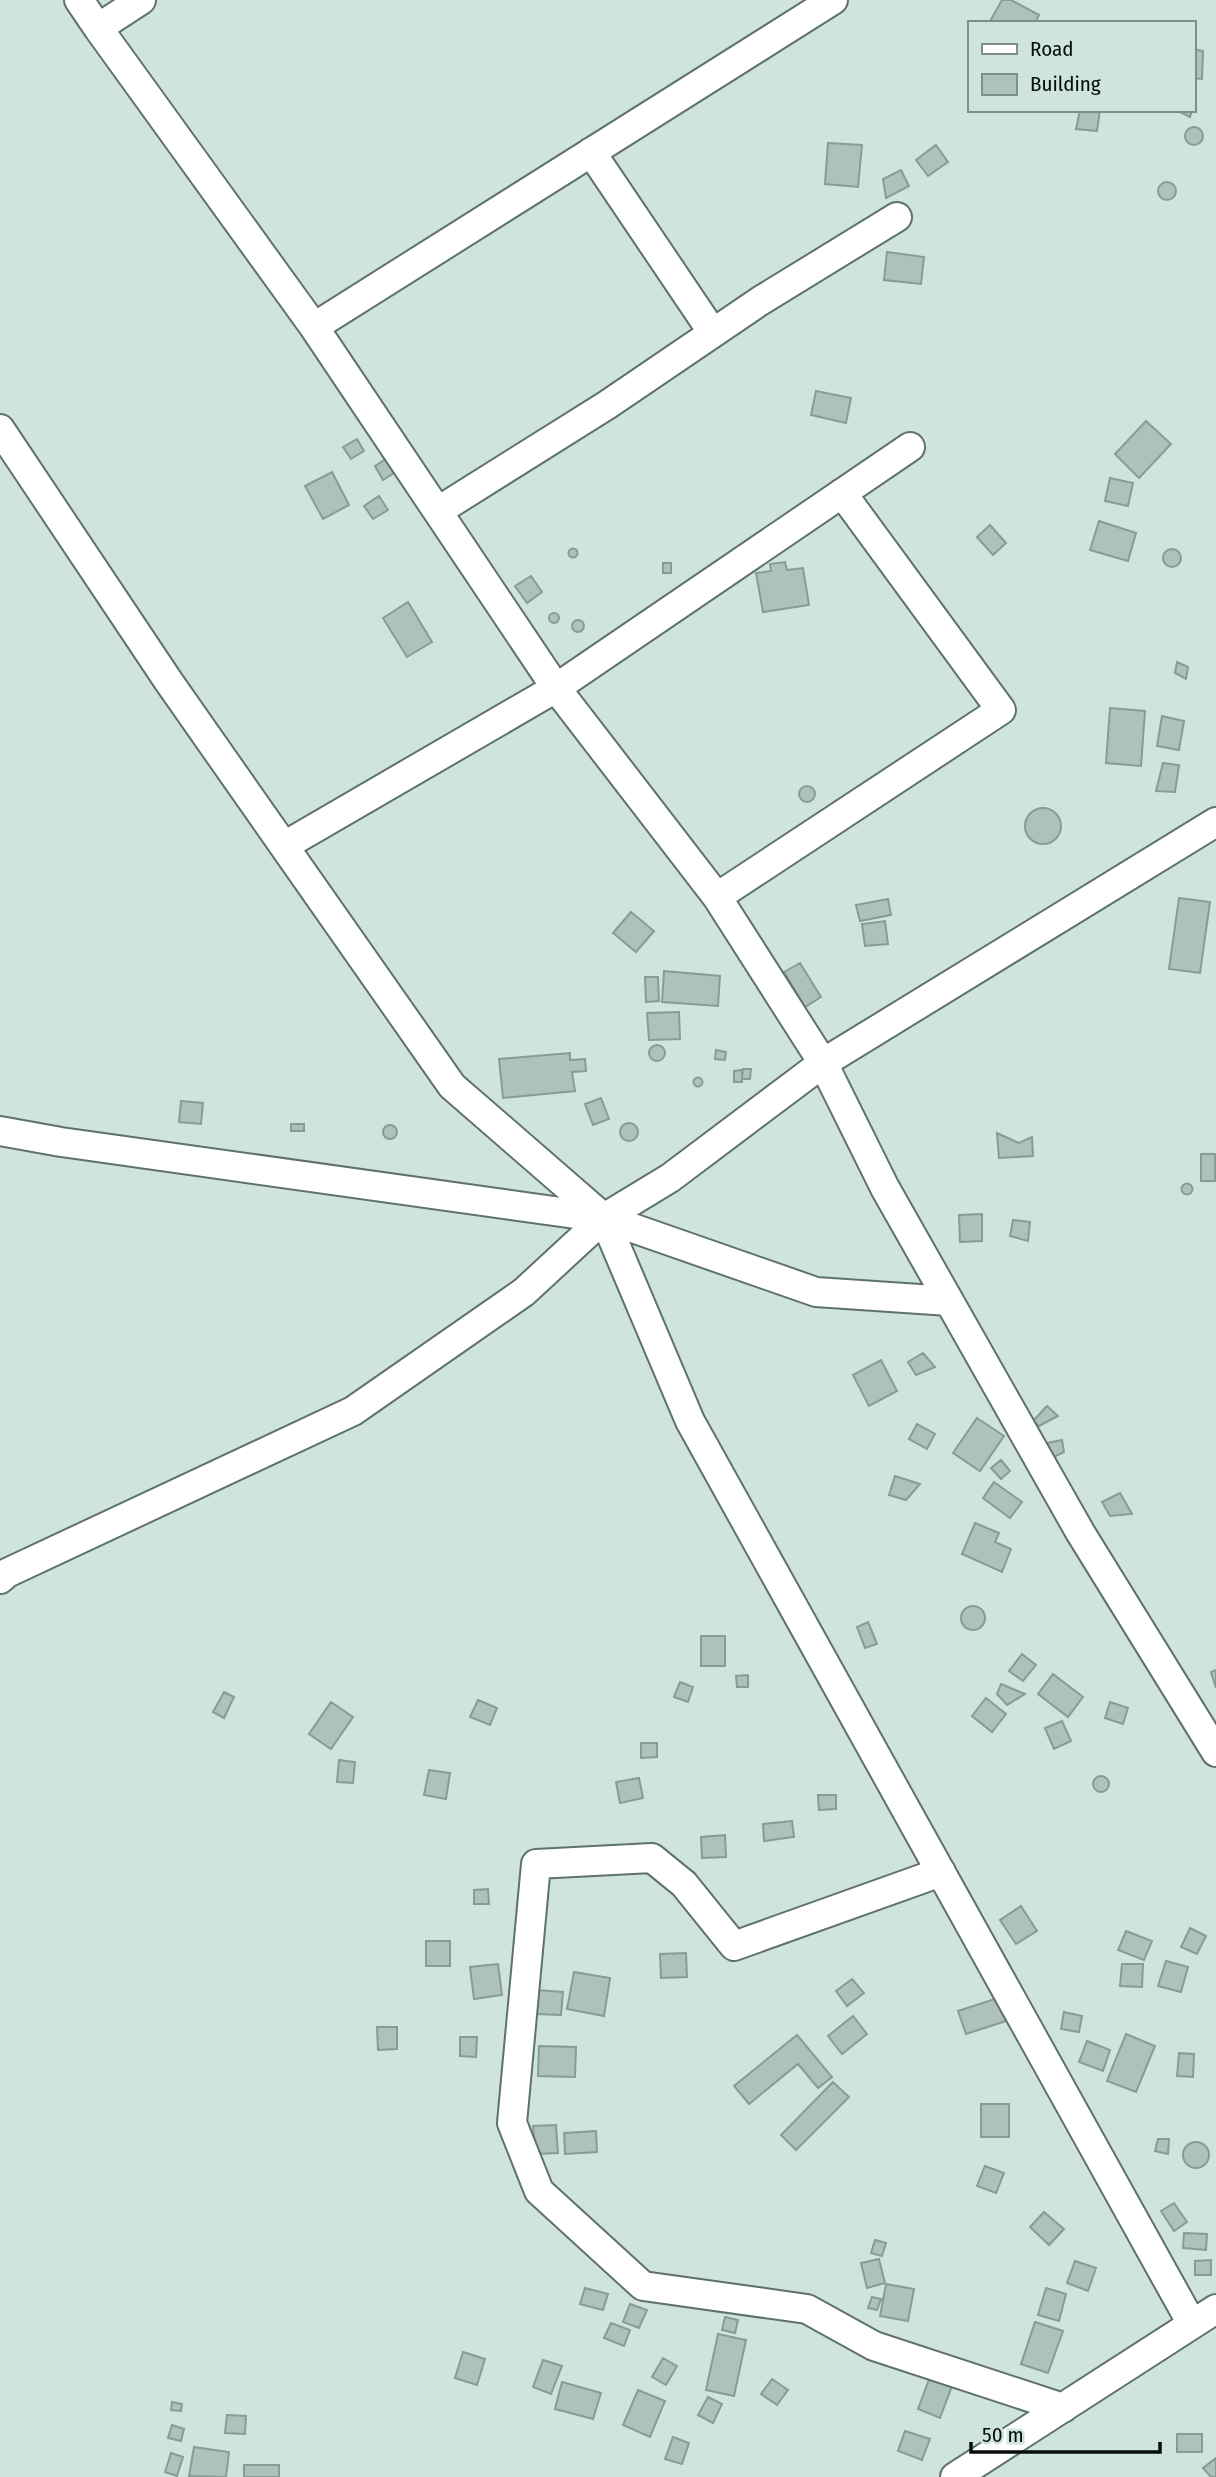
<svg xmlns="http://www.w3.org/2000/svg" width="1216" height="2477" font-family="'Fira Sans Condensed',sans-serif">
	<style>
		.building { fill: #acc2ba; stroke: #879c95; stroke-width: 2 }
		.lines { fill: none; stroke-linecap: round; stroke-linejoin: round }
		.street-casing { stroke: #5e726b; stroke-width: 32 }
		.street { stroke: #fff; stroke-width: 28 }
	</style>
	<rect width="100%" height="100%" fill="#cee4dd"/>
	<path class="building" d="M1002,0H1011L1039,15L1035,23H989Z
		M1193,49L1203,51L1202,79L1193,78Z
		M1080,110H1100L1097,131L1076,129Z
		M1176,110H1192L1190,117Z
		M1185 136a9 9 0 1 1 18 0a9 9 0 1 1-18 0Z
		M828,143L862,145L858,187L825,184Z
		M936,145L948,162L928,176L916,160Z
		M901,170L909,186L886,198L883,179Z
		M1158 191a9 9 0 1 1 18 0a9 9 0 1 1-18 0Z
		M887,252L924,257L921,284L884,280Z
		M816,391L851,398L846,423L811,415Z
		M1146,421L1171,444L1139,478L1115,454Z
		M357,439L364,451L351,459L343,447Z
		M386,459L394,473L383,480L375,466Z
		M332,472L349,505L323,519L305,486Z
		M1110,478L1133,483L1128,506L1105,501Z
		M379,496L388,510L373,519L364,506Z
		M1099,521L1136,533L1128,561L1090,550Z
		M990,525L1006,543L993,555L977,537Z
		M568.5 553a4.5 4.5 0 1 1 9 0a4.5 4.5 0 1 1-9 0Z
		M1163 558a9 9 0 1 1 18 0a9 9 0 1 1-18 0Z
		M785,562L787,570L803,568L809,605L763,612L756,573L771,571L770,564Z
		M663,563H671V573H663Z
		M531,576L542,592L527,603L515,586Z
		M408,602L432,642L407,657L383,618Z
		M549 618a5 5 0 1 1 10 0a5 5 0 1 1-10 0Z
		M572 626a6 6 0 1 1 12 0a6 6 0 1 1-12 0Z
		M1177,662L1188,667L1186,679L1175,673Z
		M1110,708L1145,711L1141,766L1106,763Z
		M1162,716L1184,721L1179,750L1157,746Z
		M1163,763L1179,765L1175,792L1156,791Z
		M799 794a8 8 0 1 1 16 0a8 8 0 1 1-16 0Z
		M1025 826a18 18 0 1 1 36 0a18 18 0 1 1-36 0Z
		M1179,898L1210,902L1200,973L1169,969Z
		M888,899L891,915L860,921L856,905Z
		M631,912L654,931L636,952L613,933Z
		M885,921L888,944L865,946L862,924Z
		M800,963L821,997L805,1007L784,972Z
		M664,971L720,976L718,1006L662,1002Z
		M645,977H658L659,1001L646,1002Z
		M679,1012L680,1039L649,1040L647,1013Z
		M649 1053a8 8 0 1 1 16 0a8 8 0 1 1-16 0Z
		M716,1050L726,1052L725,1060L715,1059Z
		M570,1053V1060L585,1059L586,1071L572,1072L575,1091L503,1098L499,1059Z
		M743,1069H751L750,1079H742Z
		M742,1070V1082H734V1071Z
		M693.5 1082a4.5 4.5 0 1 1 9 0a4.5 4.5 0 1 1-9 0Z
		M601,1098L609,1119L593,1125L585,1104Z
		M181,1101L203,1103L201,1124L179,1122Z
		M620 1132a9 9 0 1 1 18 0a9 9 0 1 1-18 0Z
		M291,1124H304V1131H291Z
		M383 1132a7 7 0 1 1 14 0a7 7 0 1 1-14 0Z
		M997,1133L1019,1143L1032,1137L1033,1156L999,1158Z
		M1201,1154H1215V1181H1201Z
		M1181.5 1189a5.5 5.5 0 1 1 11 0a5.5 5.5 0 1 1-11 0Z
		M982,1214V1241L960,1242L959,1215Z
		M1013,1220L1030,1222L1028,1241L1010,1236Z
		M923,1353L935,1367L916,1375L908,1362Z
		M881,1360L897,1391L869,1406L853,1375Z
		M1047,1406L1058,1416L1039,1426L1033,1421Z
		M977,1418L1004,1436L980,1471L953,1453Z
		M917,1424L935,1434L927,1449L909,1439Z
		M1062,1440L1064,1452L1050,1459L1047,1443Z
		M1001,1460L1010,1471L1001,1479L991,1468Z
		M895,1476L920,1484L906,1500L889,1495Z
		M994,1482L1022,1502L1010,1518L983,1498Z
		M1120,1493L1132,1514L1110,1516L1102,1502Z
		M975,1523L999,1533L995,1542L1011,1549L1002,1572L962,1554Z
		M961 1618a12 12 0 1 1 24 0a12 12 0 1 1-24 0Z
		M868,1622L877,1644L865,1648L857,1627Z
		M701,1636H725V1666H701Z
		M1022,1654L1036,1665L1023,1681L1009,1671Z
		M1216,1670V1688L1211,1672Z
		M1053,1674L1083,1697L1068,1717L1038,1694Z
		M748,1675V1687H737L736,1676Z
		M680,1682L693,1687L688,1702L674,1697Z
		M1001,1684L1025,1694L1007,1705L997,1694Z
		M224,1692L234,1697L224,1718L213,1712Z
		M986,1698L1006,1714L992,1732L972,1716Z
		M478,1700L497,1708L490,1725L470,1717Z
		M331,1702L353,1717L331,1749L309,1734Z
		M1110,1702L1128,1708L1123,1724L1105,1718Z
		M1062,1721L1071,1741L1054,1749L1045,1728Z
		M641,1743H657V1757L641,1758Z
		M339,1760L355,1762L353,1783L337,1782Z
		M429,1770L450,1773L446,1799L424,1795Z
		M1093 1784a8 8 0 1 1 16 0a8 8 0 1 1-16 0Z
		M639,1778L643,1798L620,1803L616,1782Z
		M818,1795H836V1809L819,1810Z
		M792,1821L794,1837L764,1841L763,1824Z
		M725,1835L726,1857L702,1858L701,1837Z
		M488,1889L489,1904H474V1890Z
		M1021,1906L1037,1931L1016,1944L1000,1920Z
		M1190,1928L1206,1936L1197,1954L1181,1947Z
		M1126,1931L1152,1941L1144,1960L1118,1950Z
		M426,1941H450V1966H426Z
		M686,1953L687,1977L661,1978L660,1954Z
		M1166,1961L1188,1967L1181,1992L1158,1986Z
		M498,1964L502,1995L474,1999L470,1967Z
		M1122,1964H1143L1142,1987L1120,1986Z
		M574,1972L610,1978L604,2016L567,2009Z
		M852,1979L864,1993L847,2006L836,1991Z
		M536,1990L563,1992L561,2015L535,2014Z
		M998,1998L1006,2021L966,2034L958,2011Z
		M1064,2012L1082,2016L1079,2032L1061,2029Z
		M853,2016L867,2034L842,2054L828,2036Z
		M377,2027H397V2049L378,2050Z
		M1126,2034L1155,2046L1136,2092L1107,2081Z
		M797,2035L832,2077L818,2088L798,2064L749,2104L734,2086Z
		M460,2037H477L476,2057L460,2056Z
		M1087,2041L1110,2050L1103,2071L1079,2062Z
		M539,2046L576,2047L575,2077L538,2076Z
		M1179,2053L1194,2054L1193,2077L1177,2076Z
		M833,2082L849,2097L796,2150L781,2135Z
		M981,2104H1009V2137H981Z
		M556,2125L558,2153L535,2154L533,2126Z
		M596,2131L597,2152L565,2154L564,2133Z
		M1158,2139H1169L1168,2154L1155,2151Z
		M1183 2155a13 13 0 1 1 26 0a13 13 0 1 1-26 0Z
		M985,2166L1004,2173L996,2193L977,2186Z
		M1174,2203L1187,2222L1174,2231L1161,2211Z
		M1044,2212L1064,2229L1049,2245L1030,2227Z
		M1184,2233L1207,2234L1206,2250L1183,2248Z
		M875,2240L886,2243L882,2256L871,2253Z
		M879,2259L885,2283L867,2288L861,2263Z
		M1211,2260V2275H1195V2261Z
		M1075,2261L1096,2268L1088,2291L1067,2283Z
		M886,2284L914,2289L908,2321L880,2316Z
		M585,2288L608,2294L603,2310L580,2304Z
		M1046,2288L1066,2294L1059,2321L1038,2315Z
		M872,2297L881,2299L877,2310L868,2308Z
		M630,2304L647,2310L639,2328L623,2322Z
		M725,2317L738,2320L735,2333L722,2330Z
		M1035,2322L1063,2331L1048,2373L1021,2364Z
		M611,2323L630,2330L624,2346L604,2338Z
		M718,2334L746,2340L734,2396L706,2390Z
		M463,2352L485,2359L477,2385L455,2378Z
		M663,2358L677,2366L666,2385L652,2377Z
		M543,2360L562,2366L551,2394L533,2387Z
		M933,2369L955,2378L940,2418L918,2409Z
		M772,2379L788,2390L777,2405L761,2394Z
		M562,2382L601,2393L593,2419L555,2409Z
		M638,2390L665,2401L650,2437L623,2425Z
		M708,2397L722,2404L713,2423L698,2415Z
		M172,2402L182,2404L181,2411L171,2410Z
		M227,2415L246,2416L245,2434L225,2433Z
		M172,2425L184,2429L181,2441L168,2438Z
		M905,2431L930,2439L922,2460L898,2451Z
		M1177,2434H1202V2452H1177Z
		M673,2437L689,2443L682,2464L665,2459Z
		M194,2447L229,2452L226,2477L189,2476Z
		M171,2453L183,2457L177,2476L165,2472Z
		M1216,2458V2477H1211L1203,2468Z
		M244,2465H279V2477H244Z"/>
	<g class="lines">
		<defs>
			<path id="street" d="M79,0L98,28L141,0
				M98,28L314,327L833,0
				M591,152L713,333
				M314,327L556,688L717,897L823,1063L885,1188L1080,1532L1216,1752
				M0,429L169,682L452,1086L604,1218L690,1421L1192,2324
				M438,511L607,405L760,301L897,217
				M284,846L556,688L910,447
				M717,897L1001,710L842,493
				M0,1131L61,1142L604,1218L816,1292L949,1301
				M0,1579L7,1573L353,1411L524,1292L604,1218L670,1178L823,1063L1216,822
				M941,1872L734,1946L684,1884L652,1858L536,1864L512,2123L539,2191L643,2286L807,2309L874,2346L1063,2408
				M955,2477L1216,2309"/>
		</defs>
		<use href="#street" class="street-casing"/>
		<use href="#street" class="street"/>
	</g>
	<rect x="968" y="21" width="228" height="91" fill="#cee4dd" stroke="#7e8e89" stroke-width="2"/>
	<rect x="982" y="44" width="35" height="10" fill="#ffffff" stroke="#7e8e89" stroke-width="2"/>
	<text x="1030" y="56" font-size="21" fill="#070e0c">Road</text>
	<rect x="982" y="74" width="35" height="21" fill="#acc2ba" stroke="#7e8e89" stroke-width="2"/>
	<text x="1030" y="91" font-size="21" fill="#070e0c">Building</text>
	<path d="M971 2442v10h189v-10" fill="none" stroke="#070e0c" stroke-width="3.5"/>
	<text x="982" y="2442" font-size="21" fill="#070e0c" stroke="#cee4dd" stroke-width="5" paint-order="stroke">50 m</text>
</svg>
